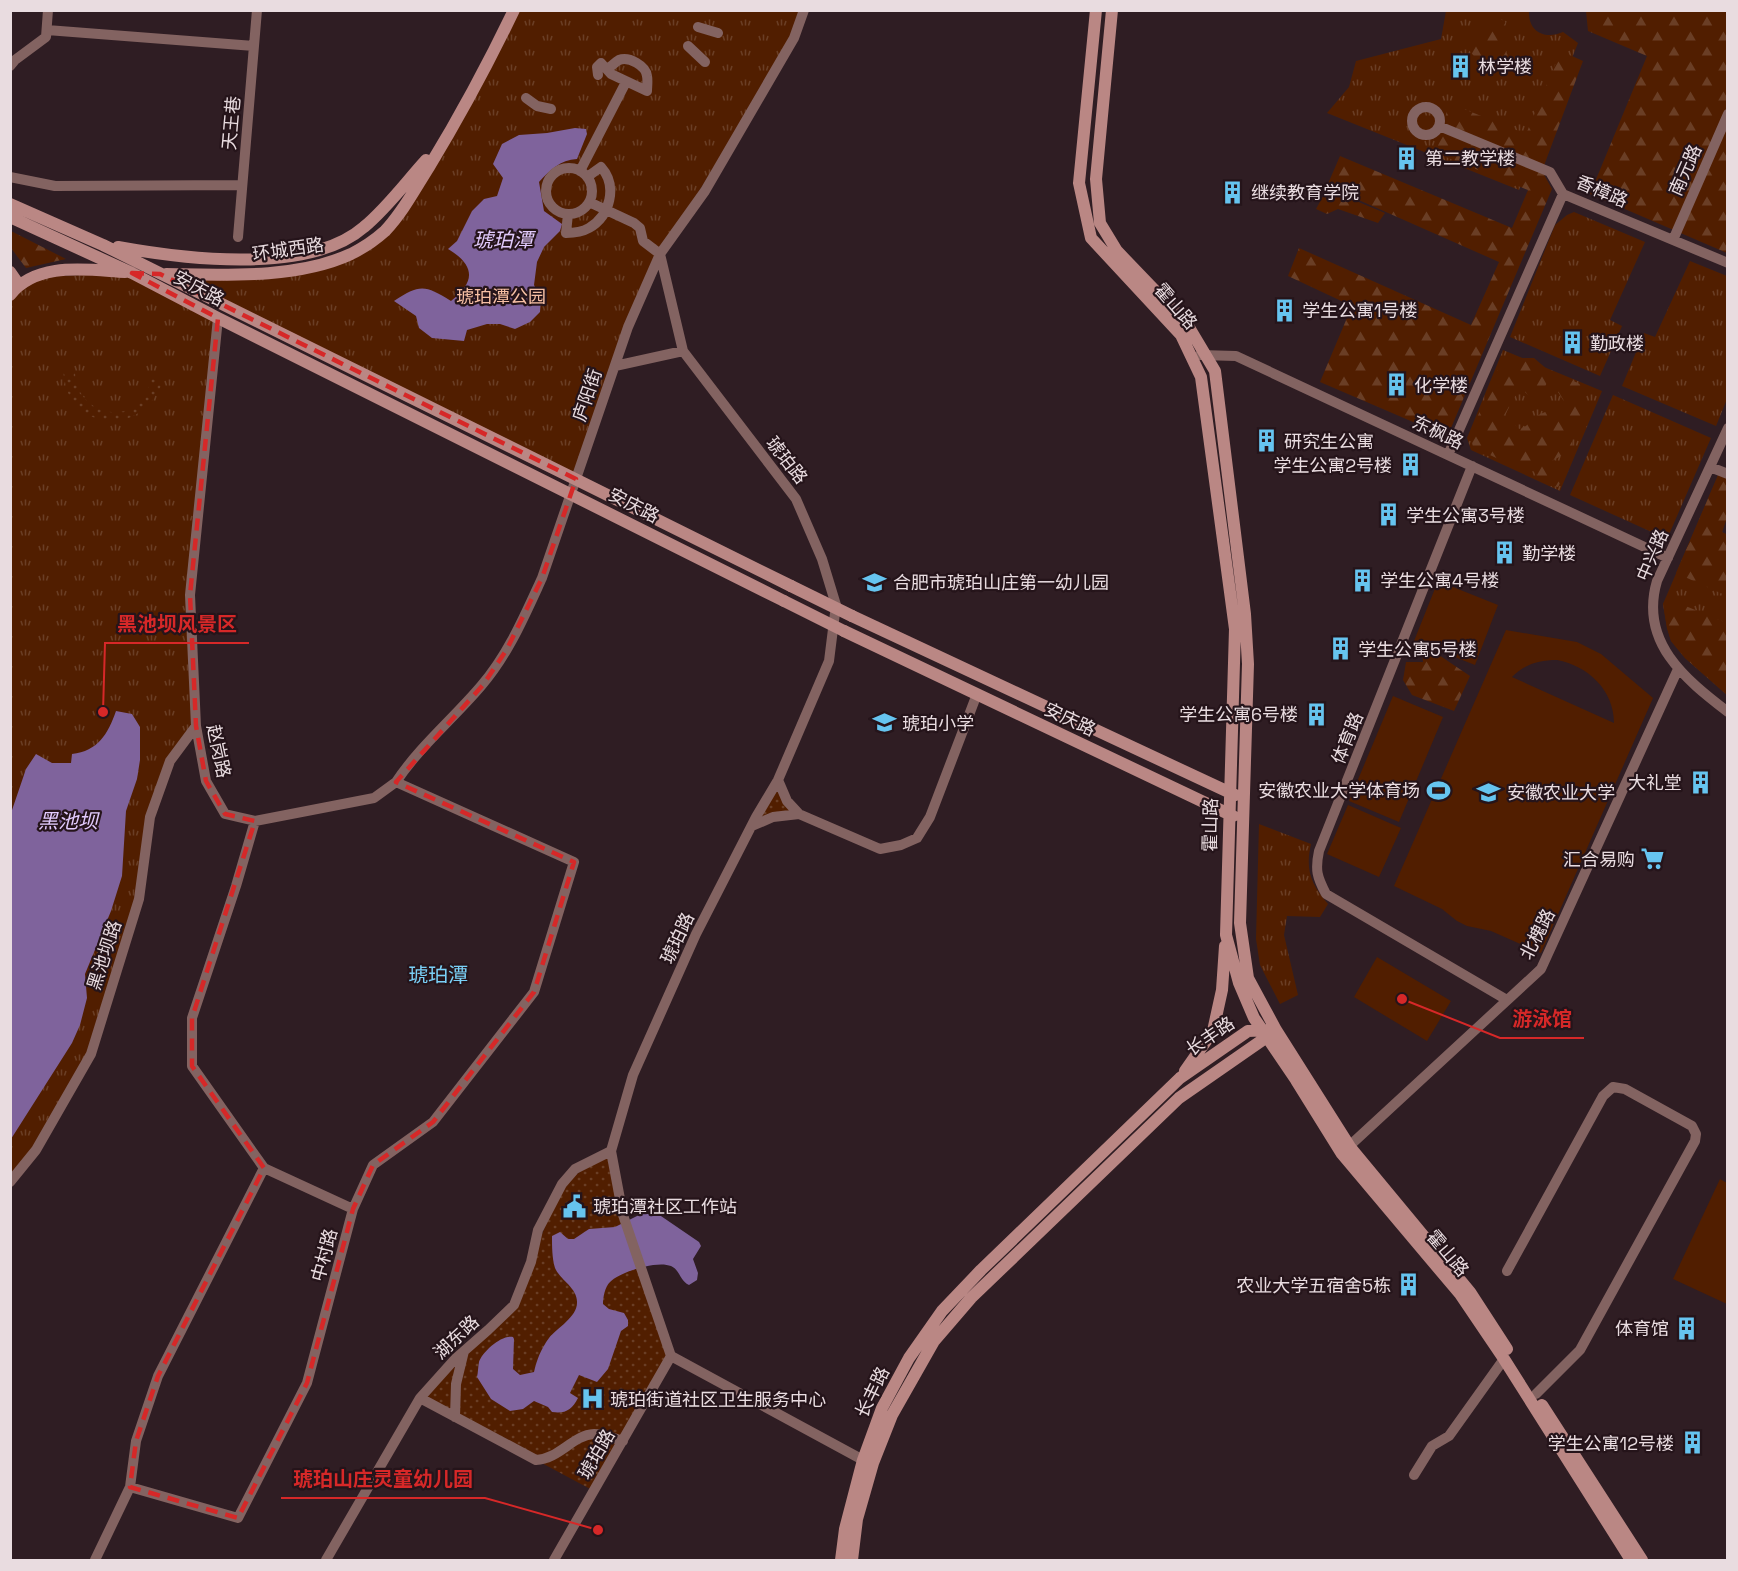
<svg xmlns="http://www.w3.org/2000/svg" width="1738" height="1571" font-family="'Space Grotesk','Noto Sans SC',sans-serif">
	<style>
		.grass { fill: url(#grass-tufts) }
		.forest { fill: url(#forest-firs) }
		.garden { fill: url(#garden-dots) }
		.pitch { fill: #511e00; fill-rule: evenodd }
		.water { fill: #7f639c }
		.lines { fill: none; stroke-linecap: round; stroke-linejoin: round }
		.street { stroke: #836361; stroke-width: 10 }
		.secondary { stroke: #ba8784; stroke-width: 12 }
		.secondary-bridge { stroke: #ba8784; stroke-width: 12 }
		.marked { fill: none; stroke: #d62828; stroke-width: 4.5; stroke-dasharray: 12 8; stroke-linejoin: round }
		.labels { text-anchor: middle; dominant-baseline: central; stroke-width: 4.5; stroke-linejoin: round; paint-order: stroke }
		.poi-label { font-size: 18px; fill: #e9dce0; stroke: #25141a; text-anchor: start }
		.street-label { font-size: 18px; fill: #e9dce0; stroke: #25141a }
		.park-label { font-size: 18px; fill: #f7c0a4; stroke: #25141a }
		.water-label { font-size: 20px; font-style: italic; fill: #e2cbfd; stroke: #25141a }
		.neighbourhood-label { font-size: 20px; fill: #7ad0f7; stroke: #25141a }
		.leader { fill: none; stroke: #d62828; stroke-width: 2 }
		.callout-dot { fill: #d62828; stroke: #25141a; stroke-width: 2 }
		.callout-label { font-size: 20px; text-anchor: middle; font-weight: bold; fill: #d62828; stroke: #25141a; stroke-width: 4.5; stroke-linejoin: round; paint-order: stroke }
	</style>
	<defs>
		<pattern id="grass-tufts" width="24" height="20" patternUnits="userSpaceOnUse" patternTransform="scale(1.5)"><rect width="24" height="20" fill="#511e00"/><path d="M3 7l-1-3M5 7V3M7 7l1-3M15 17l-1-3M17 17v-4M19 17l1-3" fill="none" stroke="#6a3e25"/></pattern>
		<pattern id="forest-firs" width="22" height="20" patternUnits="userSpaceOnUse" patternTransform="scale(1.5)"><rect width="22" height="20" fill="#511e00"/><path d="M5 1l3.5 6h-7zM16 11l3.5 6h-7z" fill="#6a3e25"/></pattern>
		<pattern id="garden-dots" width="8" height="8" patternUnits="userSpaceOnUse" patternTransform="scale(1.5)"><rect width="8" height="8" fill="#511e00"/><path d="M2 2h.1M6 6h.1" fill="none" stroke="#6a3e25" stroke-width="1.8" stroke-linecap="round"/></pattern>
	</defs>
	<rect width="100%" height="100%" fill="#2f1d23"/>
	<path class="grass" d="M514,11H804L794,38L660,254L576,479L160,274L215,275L327,263L393,222Z
		M1446,11H1529C1528,32 1545,40 1563,32L1578,43L1519,190L1327,113L1349,87L1356,61L1441,39Z
		M1574,212L1645,242L1610,320L1622,326L1600,376L1510,337L1555,225L1567,215Z
		M1690,261L1727,276V399L1716,426L1622,386L1644,333L1655,337Z
		M132,273L218,318L190,595L196,726L170,761L150,817L139,899L91,1054L11,1182V295L35,277Z
		M1503,350L1602,391L1560,491L1471,450L1467,438Z
		M1613,395L1711,438L1667,539L1570,495Z
		M1719,473L1727,517L1722,532L1728,535L1727,695L1685,658L1671,641L1667,628L1663,604Z
		M1259,824L1311,844C1305,870 1311,884 1328,904L1320,917L1287,916L1284,935L1298,995L1280,1004L1260,965L1256,939Z"/>
	<path class="forest" d="M1586,11H1727V253L1590,194L1647,56L1588,31Z
		M1497,16L1506,23L1500,38L1512,65L1507,70L1489,74L1468,49L1479,29Z
		M1561,51L1583,61L1542,171L1552,189L1451,428L1434,431L1320,382L1352,306L1288,276L1299,248L1471,325L1499,262L1327,186L1340,156L1512,228L1528,190L1436,153L1449,103L1526,134Z
		M1327,189L1385,213L1378,223L1338,209L1327,214L1316,209Z
		M10,231H11L66,259L26,268L11,248Z
		M1503,358H1534L1548,370C1549,385 1544,391 1532,399L1520,387L1505,415L1519,429L1526,426L1534,417L1565,403L1551,381L1552,371L1582,385L1586,392L1576,403L1583,418L1572,436L1573,449L1552,461L1540,463L1547,469L1553,464L1558,463L1561,481L1558,487L1548,485L1532,470L1528,473L1473,447L1470,434Z
		M1719,473L1727,477V517L1722,532L1727,535V596L1676,573Z
		M1666,598L1727,623V695L1685,658L1671,641L1667,628L1663,604Z
		M1430,649L1470,676L1454,711L1412,695L1403,680L1406,662H1423L1422,650Z"/>
	<path class="garden" d="M63,371H75C74,416 140,432 151,379H162C162,386 159,390 155,396C139,424 99,430 76,405C67,396 65,383 63,371Z
		M778,780L799,814L756,817Z
		M611,1151L623,1215L671,1356L594,1491L420,1398L514,1305L562,1184Z"/>
	<path class="pitch" d="M1438,581L1498,605L1475,665L1414,641Z
		M1506,630L1577,642L1601,654L1653,698L1541,953L1491,931L1467,926L1457,921L1442,909L1394,886ZM1557,660C1588,666 1614,690 1614,723L1512,677C1525,664 1539,660 1557,660Z
		M1393,696L1443,717L1399,822L1349,801Z
		M1348,805L1401,828L1379,877L1327,854Z
		M1377,957L1451,1001L1427,1041L1354,997Z
		M1720,1179L1727,1183V1304L1673,1279Z"/>
	<path class="water" d="M575,128L586,129L587,134L577,159C560,160 550,170 539,182L544,211L562,224L560,231L544,247L537,262L534,285L541,299L540,312L530,322L515,329L500,324H487L467,330L464,341L432,338L419,328L416,316L394,301C420,284 425,285 451,301C476,282 475,265 448,249L457,241L472,211L484,199L497,196L503,178L493,164L502,144L519,135L547,133Z
		M116,711L132,714L140,727V760L137,779L126,811L122,876L111,911L85,974L87,998L80,1025L72,1043L11,1139V813L26,769L36,754L52,763H71L72,754C98,751 108,734 116,711Z
		M641,1214H658L699,1242L701,1246L693,1259L698,1273L697,1280L689,1285C680,1281 680,1270 671,1266C657,1260 620,1272 610,1282C605,1287 603,1297 603,1304L609,1309L624,1313L628,1320V1326L621,1331L608,1369L597,1382L579,1375L570,1393L578,1398C572,1410 565,1414 552,1412L548,1407L534,1401L523,1409L510,1411L491,1399L477,1377C478,1373 478,1367 479,1362C482,1352 502,1334 513,1337L514,1339L513,1369L520,1375L534,1372C537,1359 541,1349 549,1338C557,1328 577,1317 577,1303C578,1288 560,1280 555,1268C552,1258 552,1246 552,1236L560,1232L568,1239H574L589,1229L615,1227Z"/>
	<g class="lines">
		<path class="street" d="M698,27L718,33
			M47,30L254,46
			M688,46L705,62
			M10,66L15,60L46,37L48,10
			M598,75L597,67L601,63L611,74L647,91C647,87 648,81 647,76C646,66 629,56 619,60C615,62 611,67 607,69
			M526,98L537,106L551,109
			M1412 121a14 14 0 1 1 28 0a14 14 0 1 1-28 0Z
			M1439,126L1550,172L1563,194L1728,263
			M546 191a23 23 0 1 1 46 0a23 23 0 1 1-46 0Z
			M580,171L626,82
			M10,177L55,186L242,185
			M589,202L634,223L640,228L643,241L660,254L683,351L615,366
			M568,214L566,233C574,233 582,232 589,228C610,216 618,186 601,167L587,177
			M238,237L257,10
			M1673,240L1728,114
			M1200,355L1236,356L1668,558
			M1728,428L1657,581C1639,642 1685,679 1728,712
			M1448,455L1563,194
			M1472,466L1319,851C1315,870 1317,877 1326,894L1507,1000
			M1710,467L1728,474
			M778,780L787,801L799,814L880,849L901,845L917,838L930,817L977,694
			M396,782C420,746 453,719 481,686C508,655 525,615 542,578L628,327L660,254L705,191L794,38L804,10
			M752,826L773,817L799,814
			M1345,1150L1541,969L1678,669
			M264,1168L353,1209
			M10,1182L36,1150L91,1054L139,899L150,817L170,761L196,726
			M1507,1271L1603,1096L1613,1087L1625,1089L1692,1126L1696,1134L1695,1141L1580,1350L1536,1394
			M671,1356L863,1460L870,1462
			M420,1398L536,1460C559,1459 573,1435 594,1434C604,1434 613,1438 623,1441
			M455,1417L456,1384L464,1351
			M1414,1475L1432,1446L1449,1436L1504,1359
			M130,1487L136,1441L158,1376L264,1168L192,1066V1018L236,886L255,821
			M95,1560L130,1487L238,1518L307,1383L353,1209L373,1165L433,1122L534,992L574,862L396,782L374,798L255,821L225,814L206,781L196,726L190,595L218,318
			M326,1560L420,1398L455,1359L488,1330L514,1305L531,1262L538,1230L562,1184L575,1169L611,1151
			M554,1560L671,1356L623,1215L611,1151L633,1075L696,934L756,817L778,780L829,661L836,605L822,559L796,499L683,351"/>
		<path class="secondary" d="M1096,10L1079,183L1091,238L1181,335L1201,377L1235,629L1226,935L1239,983L1254,1018L1296,1080L1342,1154L1460,1294L1504,1359L1631,1560
			M1112,10L1096,179L1100,223L1117,251L1187,324L1215,371L1245,614L1248,664L1240,923L1248,978L1276,1030L1350,1147L1470,1292L1507,1349
			M10,204L103,245L791,586
			M10,217L132,273L218,318L784,601
			M118,247C184,259 309,275 364,227C387,208 406,182 426,160
			M10,272L19,285
			M166,274C224,275 297,279 351,254C363,248 375,240 385,231C403,212 415,189 429,167C460,116 488,64 514,10
			M10,295C37,261 87,270 125,272
			M852,616L1235,795
			M844,631L1233,816
			M1185,1071L1213,1031L1222,990L1225,946
			M1542,1405L1642,1560
			M841,1560L845,1529L863,1460L882,1408L909,1358L942,1311L981,1270L1180,1078L1248,1031L1269,1030
			M852,1560L857,1519L873,1463L892,1415L934,1341L971,1298L1179,1098L1274,1032"/>
		<path class="secondary-bridge" d="M791,586L852,616
			M784,601L844,631"/>
	</g>
	<path class="marked" d="M132,273L160,274L576,479L542,578L507,649L483,685L396,782L574,862L534,992L433,1122L373,1165L353,1209L307,1383L238,1518L130,1487L136,1441L158,1376L264,1168L192,1066V1018L255,821L225,814L206,781L196,726L190,595L218,318Z"/>
	<defs>
		<symbol id="building-bare" viewBox="-9 -9 18 18"><path d="M-4-6H4V6H1V3H-1V6H-4ZM-2.5-4.3h1.7v1.8h-1.7ZM.8-4.3h1.7v1.8H.8ZM-2.5-1h1.7V.8h-1.7ZM.8-1h1.7V.8H.8Z" fill="#66c4ef" stroke="#25141a" stroke-width="2.5" paint-order="stroke"/></symbol>
		<symbol id="school-bare" viewBox="-9 -9 18 18"><path d="M0-5L7-2L0 1L-7-2ZM-4 1L0 2.5L4 1V4Q0 6-4 4Z" fill="#66c4ef" stroke="#25141a" stroke-width="2.5" paint-order="stroke"/></symbol>
		<symbol id="stadium-bare" viewBox="-9 -9 18 18"><path d="M0-5a6.5 5 0 1 0 0 10a6.5 5 0 1 0 0-10ZM-3.5-1.8h7v3.6h-7Z" fill="#66c4ef" stroke="#25141a" stroke-width="2.5" paint-order="stroke"/></symbol>
		<symbol id="university-bare" viewBox="-9 -9 18 18"><path d="M0-5L7-2L0 1L-7-2ZM-4 1L0 2.5L4 1V4Q0 6-4 4Z" fill="#66c4ef" stroke="#25141a" stroke-width="2.5" paint-order="stroke"/></symbol>
		<symbol id="supermarket-bare" viewBox="-9 -9 18 18"><path d="M-6-5.5h2.5l.6 2H6L4.5 2H-2.5L-4.4-4H-6ZM-1.5 3.2a1.3 1.3 0 1 0 .1 0ZM3 3.2a1.3 1.3 0 1 0 .1 0Z" fill="#66c4ef" stroke="#25141a" stroke-width="2.5" paint-order="stroke"/></symbol>
		<symbol id="civic-bare" viewBox="-9 -9 18 18"><path d="M-.6-6.5H3V-4.5H.6V-3L4-1V1h2V6H-6V1h2V-1L-.6-3ZM-1.2 2.5V6h2.4V2.5Z" fill="#66c4ef" stroke="#25141a" stroke-width="2.5" paint-order="stroke"/></symbol>
		<symbol id="hospital-bare" viewBox="-9 -9 18 18"><path d="M-5-5h3v3.5h4V-5h3V5h-3V1.5h-4V5h-3Z" fill="#66c4ef" stroke="#25141a" stroke-width="2.5" paint-order="stroke"/></symbol>
	</defs>
	<g fill-rule="evenodd">
		<use href="#building-bare" x="1444" y="50" width="33" height="33"/>
		<use href="#building-bare" x="1390" y="142" width="33" height="33"/>
		<use href="#building-bare" x="1216" y="176" width="33" height="33"/>
		<use href="#building-bare" x="1268" y="294" width="33" height="33"/>
		<use href="#building-bare" x="1556" y="326" width="33" height="33"/>
		<use href="#building-bare" x="1380" y="368" width="33" height="33"/>
		<use href="#building-bare" x="1250" y="424" width="33" height="33"/>
		<use href="#building-bare" x="1394" y="448" width="33" height="33"/>
		<use href="#building-bare" x="1372" y="498" width="33" height="33"/>
		<use href="#building-bare" x="1488" y="536" width="33" height="33"/>
		<use href="#building-bare" x="1346" y="564" width="33" height="33"/>
		<use href="#school-bare" x="858" y="566" width="33" height="33"/>
		<use href="#building-bare" x="1324" y="632" width="33" height="33"/>
		<use href="#building-bare" x="1300" y="698" width="33" height="33"/>
		<use href="#school-bare" x="868" y="706" width="33" height="33"/>
		<use href="#building-bare" x="1684" y="766" width="33" height="33"/>
		<use href="#stadium-bare" x="1422" y="774" width="33" height="33"/>
		<use href="#university-bare" x="1472" y="776" width="33" height="33"/>
		<use href="#supermarket-bare" x="1636" y="842" width="33" height="33"/>
		<use href="#civic-bare" x="558" y="1190" width="33" height="33"/>
		<use href="#building-bare" x="1392" y="1268" width="33" height="33"/>
		<use href="#building-bare" x="1670" y="1312" width="33" height="33"/>
		<use href="#hospital-bare" x="576" y="1382" width="33" height="33"/>
		<use href="#building-bare" x="1676" y="1426" width="33" height="33"/>
	</g>
	<g class="labels">
		<g class="poi-label">
			<text x="1478" y="66">林学楼</text>
			<text x="1425" y="158">第二教学楼</text>
			<text x="1251" y="192">继续教育学院</text>
			<text x="1302" y="310">学生公寓1号楼</text>
			<text x="1590" y="343">勤政楼</text>
			<text x="1414" y="385">化学楼</text>
			<text x="1284" y="441">研究生公寓</text>
			<text x="1392" y="465" text-anchor="end">学生公寓2号楼</text>
			<text x="1406" y="515">学生公寓3号楼</text>
			<text x="1522" y="553">勤学楼</text>
			<text x="1380" y="580">学生公寓4号楼</text>
			<text x="893" y="582">合肥市琥珀山庄第一幼儿园</text>
			<text x="1358" y="649">学生公寓5号楼</text>
			<text x="1298" y="714" text-anchor="end">学生公寓6号楼</text>
			<text x="902" y="723">琥珀小学</text>
			<text x="1682" y="782" text-anchor="end">大礼堂</text>
			<text x="1420" y="790" text-anchor="end">安徽农业大学体育场</text>
			<text x="1507" y="792">安徽农业大学</text>
			<text x="1635" y="859" text-anchor="end">汇合易购</text>
			<text x="593" y="1206">琥珀潭社区工作站</text>
			<text x="1391" y="1285" text-anchor="end">农业大学五宿舍5栋</text>
			<text x="1669" y="1328" text-anchor="end">体育馆</text>
			<text x="610" y="1399">琥珀街道社区卫生服务中心</text>
			<text x="1674" y="1443" text-anchor="end">学生公寓12号楼</text>
		</g>
		<g class="street-label">
			<text transform="translate(231 123) rotate(-85)">天王巷</text>
			<text transform="translate(1685 170) rotate(-66)">南元路</text>
			<text transform="translate(1602 191) rotate(23)">香樟路</text>
			<text transform="translate(288 249) rotate(-8)">环城西路</text>
			<text transform="translate(199 288) rotate(28)">安庆路</text>
			<text transform="translate(1176 306) rotate(49)">霍山路</text>
			<text transform="translate(587 395) rotate(-71)">庐阳街</text>
			<text transform="translate(1438 432) rotate(25)">东枫路</text>
			<text transform="translate(787 460) rotate(52)">琥珀路</text>
			<text transform="translate(634 505) rotate(27)">安庆路</text>
			<text transform="translate(1652 555) rotate(-67)">中兴路</text>
			<text transform="translate(1070 719) rotate(25)">安庆路</text>
			<text transform="translate(1347 738) rotate(-68)">体育路</text>
			<text transform="translate(219 751) rotate(78)">赵岗路</text>
			<text transform="translate(1210 825) rotate(-89)">霍山路</text>
			<text transform="translate(1537 934) rotate(-63)">北槐路</text>
			<text transform="translate(677 938) rotate(-65)">琥珀路</text>
			<text transform="translate(104 955) rotate(-72)">黑池坝路</text>
			<text transform="translate(1210 1036) rotate(-34)">长丰路</text>
			<text transform="translate(1448 1253) rotate(50)">霍山路</text>
			<text transform="translate(324 1255) rotate(-75)">中村路</text>
			<text transform="translate(456 1337) rotate(-43)">湖东路</text>
			<text transform="translate(872 1392) rotate(-64)">长丰路</text>
			<text transform="translate(596 1454) rotate(-60)">琥珀路</text>
		</g>
		<g class="park-label">
			<text x="501" y="296">琥珀潭公园</text>
		</g>
		<g class="water-label">
			<text x="503" y="240">琥珀潭</text>
			<text x="68" y="821">黑池坝</text>
		</g>
		<g class="neighbourhood-label">
			<text x="438" y="975">琥珀潭</text>
		</g>
	</g>
	<path class="leader" d="M103 712L105 643H249M1402 999L1500 1038H1584M598 1530L485 1498H281"/>
	<g class="callout-dot">
		<circle cx="103" cy="712" r="6"/>
		<circle cx="1402" cy="999" r="6"/>
		<circle cx="598" cy="1530" r="6"/>
	</g>
	<g class="callout-label">
		<text x="177" y="631">黑池坝风景区</text>
		<text x="1542" y="1026">游泳馆</text>
		<text x="383" y="1486">琥珀山庄灵童幼儿园</text>
	</g>
	<rect width="1738" height="1571" fill="none" stroke="#e9dce0" stroke-width="24"/>
</svg>
